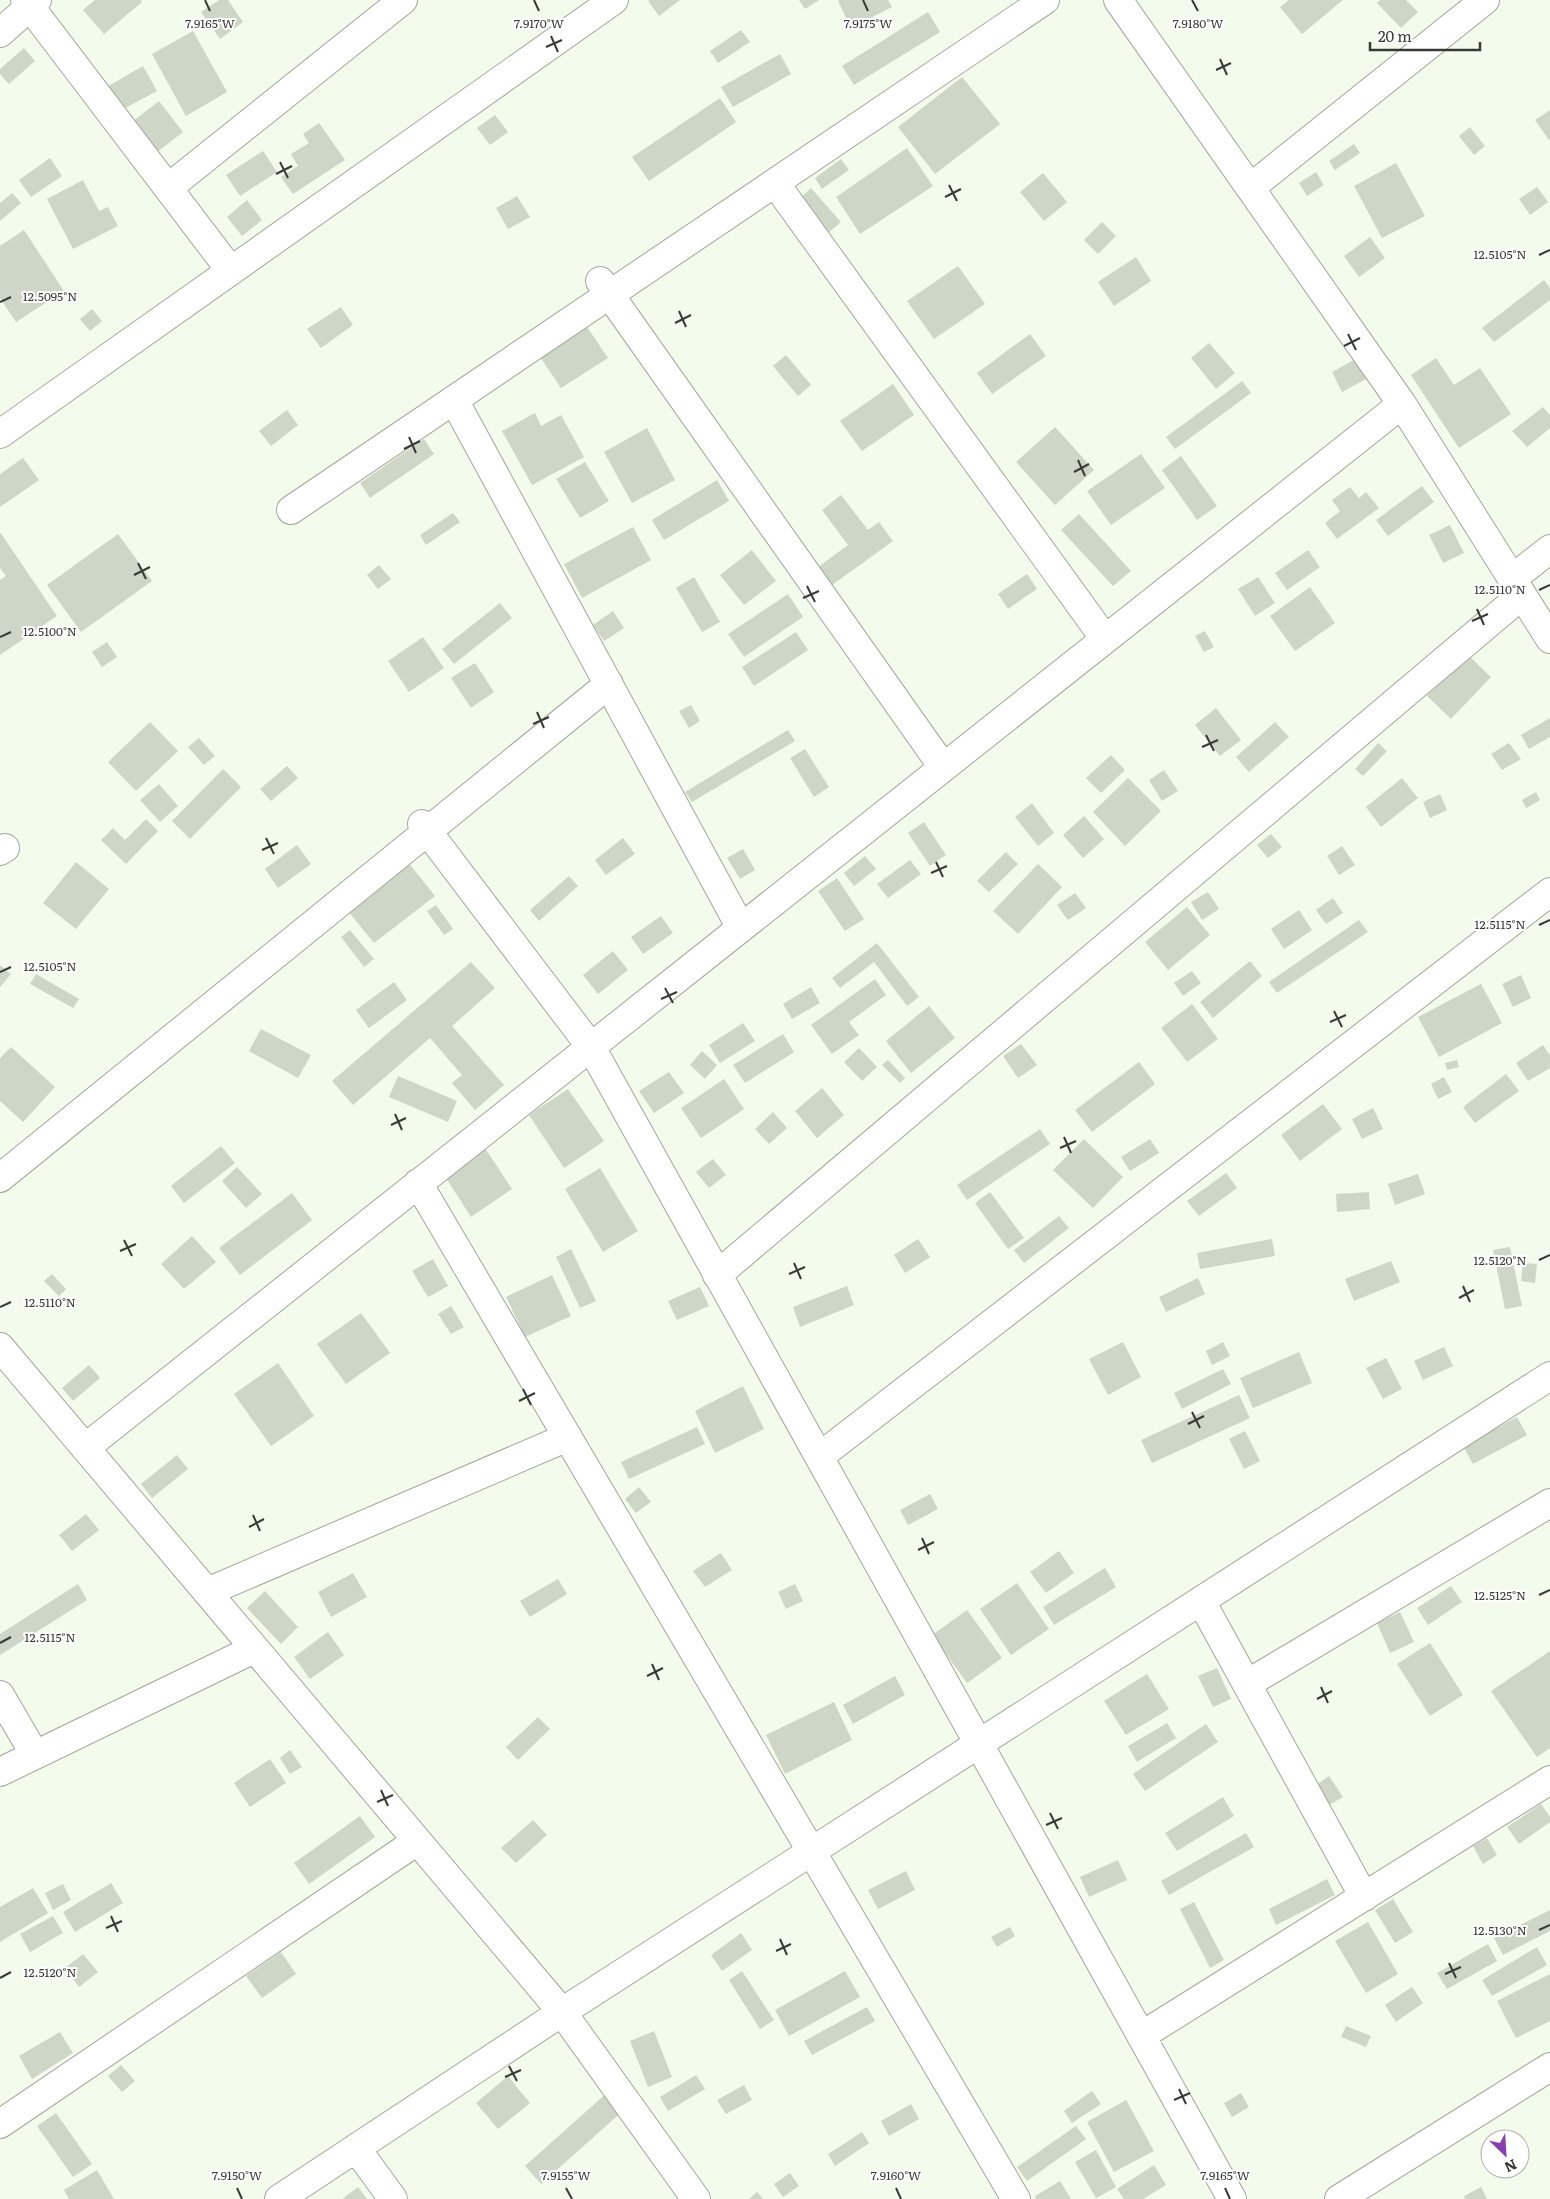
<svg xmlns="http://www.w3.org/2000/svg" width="1550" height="2199" font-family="Literata,serif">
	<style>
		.building { fill: #ced6c8 }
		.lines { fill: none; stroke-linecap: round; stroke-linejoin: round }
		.minor-casing { stroke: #a0a89a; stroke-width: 30 }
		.minor { stroke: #fff; stroke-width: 28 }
		.ticks { fill: none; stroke: #383b35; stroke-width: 2 }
		.ticks-label { font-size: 12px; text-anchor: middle; fill: #383b35; stroke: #fff; stroke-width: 4; stroke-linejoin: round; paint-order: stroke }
	</style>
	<rect width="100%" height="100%" fill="#f3fbed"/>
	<path class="building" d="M95,0H141L142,2L104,34L83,10Z
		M219,0H228L243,22L220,39L201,12Z
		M650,0H680L659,16L648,1Z
		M799,0H819L805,9Z
		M840,0H888L892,7L851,28L838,1Z
		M1289,0H1343L1302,34L1280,7Z
		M1380,0H1406L1418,12L1401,28L1377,3Z
		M928,12L940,32L854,85L842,66Z
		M741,30L750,42L718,63L710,51Z
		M193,31L227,92L186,116L152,54Z
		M24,48L35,61L9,84L0,74V69Z
		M780,54L791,74L733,107L721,87Z
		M143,66L157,91L116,113L103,89Z
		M962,77L1000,124L935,174L898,127Z
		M720,98L736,122L649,181L632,157Z
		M159,101L183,132L152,156L128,125Z
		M1550,110V139L1549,140L1535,120Z
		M495,115L508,132L490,145L477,128Z
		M319,123L345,160L293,194L281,177L298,166L291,154L309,143L303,134Z
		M1470,127L1485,146L1474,155L1459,136Z
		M1354,144L1360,153L1335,170L1329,161Z
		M907,148L933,186L860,234L836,197Z
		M263,151L277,172L240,196L226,175Z
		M50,158L62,176L31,197L19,180Z
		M841,159L849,170L822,189L815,178Z
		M1396,163L1425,216L1382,238L1354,186Z
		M1316,172L1324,185L1307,196L1299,183Z
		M1043,173L1067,202L1044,221L1020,192Z
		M83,180L99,211L108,207L118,226L73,249L47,199Z
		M1537,187L1548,202L1530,215L1519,199Z
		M811,188L841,222L828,233L799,199Z
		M12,193L21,203L0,221V203Z
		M517,196L530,217L508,229L496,208Z
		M247,200L262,220L242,236L227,217Z
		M1102,222L1116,236L1098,254L1084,240Z
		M24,230L64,291L16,322L0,298V246Z
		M1370,237L1385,258L1359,277L1344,256Z
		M1136,257L1151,281L1114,306L1098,282Z
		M958,266L985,304L934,339L907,301Z
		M1544,280L1550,288V300L1494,342L1482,328Z
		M341,307L353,325L321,348L307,329Z
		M92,309L102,321L90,331L80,319Z
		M587,327L608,358L561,388L540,357Z
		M1030,334L1046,356L992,394L977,373Z
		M1209,343L1235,373L1216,389L1191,358Z
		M1370,351L1381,371L1342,392L1332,372Z
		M786,355L811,385L798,396L773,366Z
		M1436,358L1454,385L1480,368L1511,414L1459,448L1411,375Z
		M1242,381L1251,393L1175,449L1166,437Z
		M893,384L914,415L862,451L840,421Z
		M1543,407L1550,415V428L1527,447L1512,431Z
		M287,410L298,425L271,446L259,431Z
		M535,413L541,426L561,415L584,457L532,485L502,431Z
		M1055,427L1094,470L1055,505L1016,462Z
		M647,428L675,480L632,503L604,452Z
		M424,439L434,454L370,498L360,483Z
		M1141,454L1165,488L1111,525L1087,491Z
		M1181,456L1217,506L1197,520L1162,470Z
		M23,458L39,480L0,507V474Z
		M585,462L609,501L580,518L556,479Z
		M717,480L729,501L664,540L652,520Z
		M1422,486L1434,502L1388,536L1376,520Z
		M1350,487L1359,498L1366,492L1379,508L1337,539L1325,523L1340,511L1332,500Z
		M841,495L868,530L879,522L893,541L828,588L814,570L848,545L822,510Z
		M453,513L460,522L426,545L420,535Z
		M1079,514L1131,571L1113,586L1061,530Z
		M1450,525L1464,553L1443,563L1429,535Z
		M633,527L651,560L582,598L564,564Z
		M0,532L57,616L0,655V580L6,576L0,568Z
		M118,534L152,581L81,632L47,585Z
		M752,550L776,581L744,605L720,575Z
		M1308,550L1320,567L1287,590L1275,573Z
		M379,565L391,579L378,589L367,575Z
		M1027,574L1037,589L1008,609L998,594Z
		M694,577L720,622L702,632L676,588Z
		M1258,577L1275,603L1255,616L1238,589Z
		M1310,587L1335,623L1295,651L1270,616Z
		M788,594L803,617L744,657L728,634Z
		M500,603L512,618L454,664L442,649Z
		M613,611L624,628L604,641L593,625Z
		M1205,631L1214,647L1204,652L1195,636Z
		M796,632L808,650L754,686L742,667Z
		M423,637L444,668L409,692L388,661Z
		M107,642L117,657L102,667L92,652Z
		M1467,654L1491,677L1451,719L1427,696Z
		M475,663L494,692L471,708L451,678Z
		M691,705L700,721L689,728L679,711Z
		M1216,708L1241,740L1220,756L1195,725Z
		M1550,718V737L1529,749L1521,735Z
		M150,722L178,751L136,791L108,762Z
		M1275,722L1289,737L1249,772L1236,757Z
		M788,730L795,741L692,802L685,792Z
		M199,738L215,756L204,765L188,747Z
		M1378,743L1387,751L1363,776L1355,769Z
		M1509,743L1521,759L1502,770L1491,754Z
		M805,749L829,787L814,797L790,758Z
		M1111,755L1125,770L1101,793L1086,778Z
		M287,766L298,778L271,801L260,789Z
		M223,769L241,787L190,839L172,821Z
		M1164,770L1178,791L1162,801L1149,780Z
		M1128,778L1161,811L1125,846L1093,812Z
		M1402,778L1418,798L1381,827L1366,807Z
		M159,784L178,806L160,822L140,800Z
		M1536,792L1540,800L1526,808L1522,800Z
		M1440,794L1447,810L1430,818L1423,802Z
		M1032,803L1054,833L1038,846L1015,817Z
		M1084,816L1104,839L1083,858L1063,835Z
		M146,819L158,831L126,864L101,840L113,828L125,840Z
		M924,822L946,855L930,866L908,833Z
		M1271,834L1282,847L1268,858L1257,845Z
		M623,838L635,854L606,875L595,860Z
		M297,845L311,864L278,888L265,869Z
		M1342,846L1355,865L1339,875L1327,856Z
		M743,849L755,870L740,879L727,858Z
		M1006,852L1018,864L989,892L977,881Z
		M865,856L876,869L854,886L844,873Z
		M910,860L921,874L888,898L877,884Z
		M76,862L109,889L76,929L43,903Z
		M408,862L435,896L374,943L347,910Z
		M1038,864L1062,887L1018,934L993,911Z
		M569,876L578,886L539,921L530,910Z
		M837,878L864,919L845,931L818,891Z
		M1208,892L1219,909L1202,920L1191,902Z
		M1075,893L1086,908L1068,920L1057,905Z
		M1333,898L1343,913L1326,924L1316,910Z
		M436,905L453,929L444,935L427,911Z
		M1187,907L1210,935L1168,970L1145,942Z
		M1299,910L1312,930L1284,949L1271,929Z
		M661,916L673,933L643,954L631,937Z
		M1359,920L1368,932L1277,993L1269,982Z
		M350,930L374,959L364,967L341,937Z
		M877,943L919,997L907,1006L874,962L840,988L832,978Z
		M613,951L628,970L598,994L583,975Z
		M1250,961L1262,976L1213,1018L1200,1002Z
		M471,962L495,988L452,1026L504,1085L475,1110L452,1083L462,1075L430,1038L353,1105L332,1081Z
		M0,965L11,974L0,987Z
		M1192,971L1201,983L1183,996L1174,983Z
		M36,974L79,999L73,1008L30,984Z
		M1521,975L1531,998L1513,1007L1502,984Z
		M875,979L886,995L849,1022L859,1035L832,1054L811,1025Z
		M394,982L407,1000L369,1028L356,1010Z
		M1481,984L1502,1023L1439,1057L1418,1017Z
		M811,987L820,1003L792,1019L783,1004Z
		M1192,1004L1218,1039L1187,1062L1161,1028Z
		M929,1006L955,1038L911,1073L886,1041Z
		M743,1023L755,1041L720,1063L709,1045Z
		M261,1029L311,1055L298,1078L249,1051Z
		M783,1034L794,1052L745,1083L733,1065Z
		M1021,1044L1037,1065L1018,1078L1003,1056Z
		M1543,1045L1550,1055V1068L1528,1081L1516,1063Z
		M11,1047L55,1087L23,1122L0,1101V1058Z
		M859,1048L877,1067L862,1081L844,1062Z
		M702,1051L717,1065L705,1079L690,1065Z
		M888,1060L905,1078L900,1083L882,1065Z
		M1457,1060L1459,1067L1447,1070L1445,1063Z
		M1139,1062L1155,1084L1092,1132L1075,1110Z
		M669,1072L684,1093L654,1113L639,1091Z
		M1506,1074L1519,1091L1475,1123L1463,1107Z
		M398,1076L457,1101L448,1122L389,1097Z
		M1444,1077L1452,1092L1438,1099L1431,1084Z
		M724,1079L744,1109L701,1138L681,1108Z
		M822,1088L844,1115L817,1138L795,1111Z
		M568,1089L604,1141L564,1168L529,1115Z
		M1323,1104L1342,1129L1300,1161L1281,1135Z
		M1373,1108L1383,1129L1362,1139L1352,1119Z
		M773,1112L787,1128L769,1144L755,1129Z
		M1040,1129L1050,1144L967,1200L957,1185Z
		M1084,1139L1123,1177L1093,1208L1053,1170Z
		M1150,1139L1159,1153L1130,1171L1121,1157Z
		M221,1146L235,1163L184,1203L171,1186Z
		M485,1148L512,1189L471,1217L444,1175Z
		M713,1159L726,1175L709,1188L696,1172Z
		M237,1167L262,1194L246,1208L222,1181Z
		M600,1168L638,1231L603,1252L565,1189Z
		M1226,1173L1237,1188L1199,1216L1187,1201Z
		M1418,1174L1425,1194L1395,1205L1388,1184Z
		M990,1192L1024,1238L1008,1249L975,1203Z
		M1369,1192L1370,1209L1337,1212L1336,1194Z
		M292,1193L312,1220L240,1275L219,1248Z
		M1059,1216L1069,1228L1024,1263L1014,1250Z
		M192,1236L216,1262L184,1289L161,1264Z
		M918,1239L930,1257L905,1273L894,1255Z
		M1272,1239L1275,1256L1200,1269L1197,1253Z
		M1510,1247L1522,1306L1505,1309L1493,1250Z
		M571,1249L596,1301L580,1308L556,1257Z
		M433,1259L448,1286L428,1297L412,1271Z
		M1391,1261L1400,1282L1354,1301L1345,1279Z
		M1523,1263L1537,1264L1535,1283L1521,1281Z
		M52,1274L66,1289L59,1296L44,1281Z
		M552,1275L571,1316L525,1337L506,1297Z
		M1198,1278L1205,1294L1166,1312L1159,1297Z
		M847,1286L854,1305L800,1327L793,1307Z
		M700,1287L709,1306L677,1320L668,1301Z
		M451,1306L464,1327L451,1334L438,1314Z
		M361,1313L390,1353L346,1384L317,1344Z
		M1123,1342L1141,1377L1108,1395L1089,1359Z
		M1223,1342L1230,1356L1212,1365L1206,1351Z
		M1444,1347L1453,1366L1423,1380L1414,1361Z
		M1299,1352L1312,1383L1253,1408L1240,1378Z
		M1386,1358L1402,1389L1383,1399L1366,1368Z
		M278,1363L314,1416L271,1446L234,1394Z
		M89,1365L100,1378L73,1401L62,1388Z
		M1223,1369L1231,1384L1182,1409L1174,1393Z
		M743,1386L764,1429L715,1453L695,1411Z
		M1239,1395L1250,1418L1152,1463L1141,1440Z
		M1517,1417L1527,1435L1473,1464L1463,1446Z
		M697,1427L705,1444L629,1479L621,1462Z
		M1245,1431L1260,1461L1244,1469L1229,1439Z
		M177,1455L188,1469L152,1498L141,1484Z
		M639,1487L651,1502L636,1513L625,1499Z
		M930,1494L938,1509L908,1525L900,1510Z
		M86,1514L99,1530L72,1551L59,1535Z
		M1059,1551L1074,1573L1046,1593L1030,1572Z
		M721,1553L732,1570L705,1587L693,1571Z
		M1105,1568L1116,1587L1054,1625L1043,1607Z
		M353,1573L367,1597L331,1617L318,1592Z
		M558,1579L567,1594L530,1617L520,1601Z
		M1017,1583L1049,1629L1011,1655L980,1609Z
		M78,1584L87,1600L0,1655V1634Z
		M795,1584L803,1601L786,1609L778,1592Z
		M1451,1586L1462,1602L1428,1625L1417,1608Z
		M265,1591L298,1627L281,1644L247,1608Z
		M967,1610L1002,1658L967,1683L932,1635Z
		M1400,1612L1414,1642L1390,1653L1377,1623Z
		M328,1632L344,1655L310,1679L294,1657Z
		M1430,1643L1463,1695L1430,1716L1397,1664Z
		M1550,1651V1748L1537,1757L1491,1691Z
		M1217,1668L1231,1699L1213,1707L1198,1676Z
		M1147,1674L1169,1709L1126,1735L1104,1701Z
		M895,1676L905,1695L853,1724L843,1705Z
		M834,1702L852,1740L785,1774L766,1735Z
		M538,1717L550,1729L518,1760L506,1747Z
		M1167,1723L1176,1738L1137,1762L1128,1746Z
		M1206,1724L1218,1742L1145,1791L1133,1774Z
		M290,1750L302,1767L290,1774L280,1758Z
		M270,1759L286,1783L250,1807L234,1783Z
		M1329,1776L1343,1797L1324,1808L1312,1788Z
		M1223,1797L1234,1816L1177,1851L1165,1833Z
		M1541,1804L1550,1817V1822L1519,1844L1507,1827Z
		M360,1816L375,1837L309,1884L294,1863Z
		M533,1820L547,1835L516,1863L501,1848Z
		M1246,1833L1254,1847L1169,1895L1161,1881Z
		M1487,1838L1497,1855L1483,1864L1473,1846Z
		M1118,1860L1127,1880L1089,1897L1080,1877Z
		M906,1871L915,1890L878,1909L868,1890Z
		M1327,1879L1335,1895L1276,1925L1269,1909Z
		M111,1883L123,1903L75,1932L63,1912Z
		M63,1884L71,1900L53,1910L45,1893Z
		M33,1888L48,1913L0,1942V1907Z
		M1393,1899L1413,1932L1395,1943L1375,1910Z
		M1194,1902L1224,1960L1210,1968L1180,1909Z
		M1550,1910V1931L1503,1955L1494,1938Z
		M53,1916L63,1933L30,1952L20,1934Z
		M1368,1922L1398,1974L1366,1993L1335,1941Z
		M1010,1927L1015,1936L997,1947L991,1937Z
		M741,1933L752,1950L722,1971L711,1955Z
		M1488,1944L1497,1961L1447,1989L1437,1973Z
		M1537,1947L1547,1965L1492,1996L1482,1980Z
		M281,1952L296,1974L262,1998L246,1976Z
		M83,1954L98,1972L79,1987L65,1968Z
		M742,1971L774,2020L760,2029L729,1980Z
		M845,1971L860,1997L789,2036L775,2010Z
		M1550,1974V2021L1516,2038L1497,2001Z
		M1412,1987L1423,2003L1396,2022L1385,2005Z
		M867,2007L875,2021L812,2055L804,2041Z
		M1346,2026L1371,2036L1366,2047L1341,2037Z
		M654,2031L672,2077L648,2087L630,2041Z
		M60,2032L73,2053L32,2079L19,2056Z
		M121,2065L135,2081L122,2092L108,2076Z
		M696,2075L705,2089L668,2111L660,2097Z
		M508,2076L530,2103L498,2129L476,2103Z
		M744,2085L752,2100L726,2114L717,2100Z
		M609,2091L625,2109L541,2184L525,2166Z
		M1092,2091L1101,2104L1072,2123L1064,2111Z
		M1241,2093L1249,2107L1232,2117L1224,2103Z
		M1126,2100L1154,2151L1114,2172L1087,2122Z
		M911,2104L919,2119L889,2136L881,2121Z
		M56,2113L92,2164L73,2177L37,2126Z
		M1076,2126L1086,2139L1027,2181L1017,2167Z
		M862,2132L869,2143L835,2166L828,2154Z
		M1096,2150L1116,2187L1096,2198L1075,2162Z
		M1154,2165L1166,2185L1143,2199H1124L1117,2189Z
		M97,2170L114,2199H69L64,2190Z
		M790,2173L799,2186L783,2197L774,2184Z
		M1060,2181L1071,2199H1036L1035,2196Z
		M358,2187L367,2199H342Z
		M1481,2187L1487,2199H1465L1464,2196Z
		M757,2192L763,2199H749Z"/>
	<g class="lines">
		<defs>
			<path id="minor" d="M25,0L231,271
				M1118,0L1402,404L1550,639
				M0,33L37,0
				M775,183L1105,639
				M168,188L403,0
				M1250,188L1485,0
				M600,281L943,767
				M454,400L741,928
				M0,434L614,0
				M291,510L1045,0
				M1512,579L1550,549
				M422,824L591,1047L1232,2199
				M0,851L5,848
				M0,1178L609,684
				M418,1183L1016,2199
				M717,1275L1522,595
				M0,1347L562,2012L696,2199
				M85,1448L1402,404
				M819,1457L1550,892
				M207,1592L568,1437
				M1201,1601L1364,1897
				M1247,1684L1550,1503
				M0,1695L35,1755
				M0,1772L254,1649
				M1141,2036L1550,1780
				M0,2124L417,1841
				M356,2148L393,2199
				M279,2199L562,2012L1550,1376
				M1339,2199L1550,2067"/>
		</defs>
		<use href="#minor" class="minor-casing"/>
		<use href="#minor" class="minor"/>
	</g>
	<path class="ticks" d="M205,0L210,11M534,0L539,11M863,0L868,11M1192,0L1198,11M551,36L558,52M546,47L562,40M1220,59L1227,75M1216,70L1231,63M280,162L288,178M276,174L292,166M949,185L957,201M945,197L961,189M1539,255L1550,250M0,302L11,297M679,311L686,327M675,323L691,315M1348,334L1356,350M1344,346L1360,338M409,437L416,453M404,449L420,441M1078,460L1085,476M1074,472L1089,464M138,563L146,579M134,575L150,567M807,586L815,602M1539,590L1550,585M803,598L819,591M1477,609L1484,625M1472,621L1488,614M0,637L11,632M537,712L544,728M533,724L549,717M1206,735L1214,751M1202,747L1218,740M266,838L274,854M262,850L278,843M936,862L943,877M931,873L947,866M1539,925L1550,920M0,972L11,967M665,988L673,1003M661,999L677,992M1334,1011L1342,1027M1330,1022L1346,1015M395,1114L402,1130M391,1125L406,1118M1064,1137L1071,1153M1060,1148L1076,1141M124,1240L132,1256M120,1251L136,1244M1539,1260L1550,1255M794,1263L801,1279M789,1274L805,1267M1463,1286L1470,1302M1459,1298L1474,1290M0,1307L11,1302M523,1389L531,1405M519,1401L535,1393M1192,1412L1200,1428M1188,1424L1204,1416M253,1515L260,1531M249,1527L264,1519M922,1538L929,1554M918,1550L934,1542M1539,1595L1550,1590M0,1643L11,1637M652,1664L659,1680M647,1676L663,1668M1321,1687L1328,1703M1317,1699L1332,1691M381,1790L388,1806M377,1802L393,1795M1050,1813L1058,1829M1046,1825L1062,1818M111,1916L118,1932M106,1928L122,1921M1539,1930L1550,1925M780,1939L787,1955M776,1951L791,1944M1449,1963L1456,1978M1445,1974L1461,1967M0,1978L11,1972M509,2066L517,2081M505,2077L521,2070M1179,2089L1186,2104M1174,2100L1190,2093M237,2188L242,2199M566,2188L572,2199M896,2188L901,2199M1225,2188L1230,2199"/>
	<g class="ticks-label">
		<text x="210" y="28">7.9165°W</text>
		<text x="539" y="28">7.9170°W</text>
		<text x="868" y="28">7.9175°W</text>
		<text x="1198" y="28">7.9180°W</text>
		<text x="1500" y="259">12.5105°N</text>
		<text x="50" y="301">12.5095°N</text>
		<text x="1500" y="594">12.5110°N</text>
		<text x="50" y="636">12.5100°N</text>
		<text x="1500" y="929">12.5115°N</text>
		<text x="50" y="971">12.5105°N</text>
		<text x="1500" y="1265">12.5120°N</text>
		<text x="50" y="1307">12.5110°N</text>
		<text x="1500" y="1600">12.5125°N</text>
		<text x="50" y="1642">12.5115°N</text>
		<text x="1500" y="1935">12.5130°N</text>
		<text x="50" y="1977">12.5120°N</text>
		<text x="237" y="2180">7.9150°W</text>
		<text x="566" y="2180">7.9155°W</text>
		<text x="896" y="2180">7.9160°W</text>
		<text x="1225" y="2180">7.9165°W</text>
	</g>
	<g transform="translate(1505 2154) rotate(155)"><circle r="24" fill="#ffffff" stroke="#afb1ae"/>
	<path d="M0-4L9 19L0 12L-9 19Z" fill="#883eb0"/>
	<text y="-8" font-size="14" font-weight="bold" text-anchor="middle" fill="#383b35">N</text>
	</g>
	<path d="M1370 42v8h110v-8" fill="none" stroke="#383b35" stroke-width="2.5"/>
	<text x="1378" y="42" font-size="15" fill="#383b35" stroke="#ffffff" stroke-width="4" paint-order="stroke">20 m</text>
</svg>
